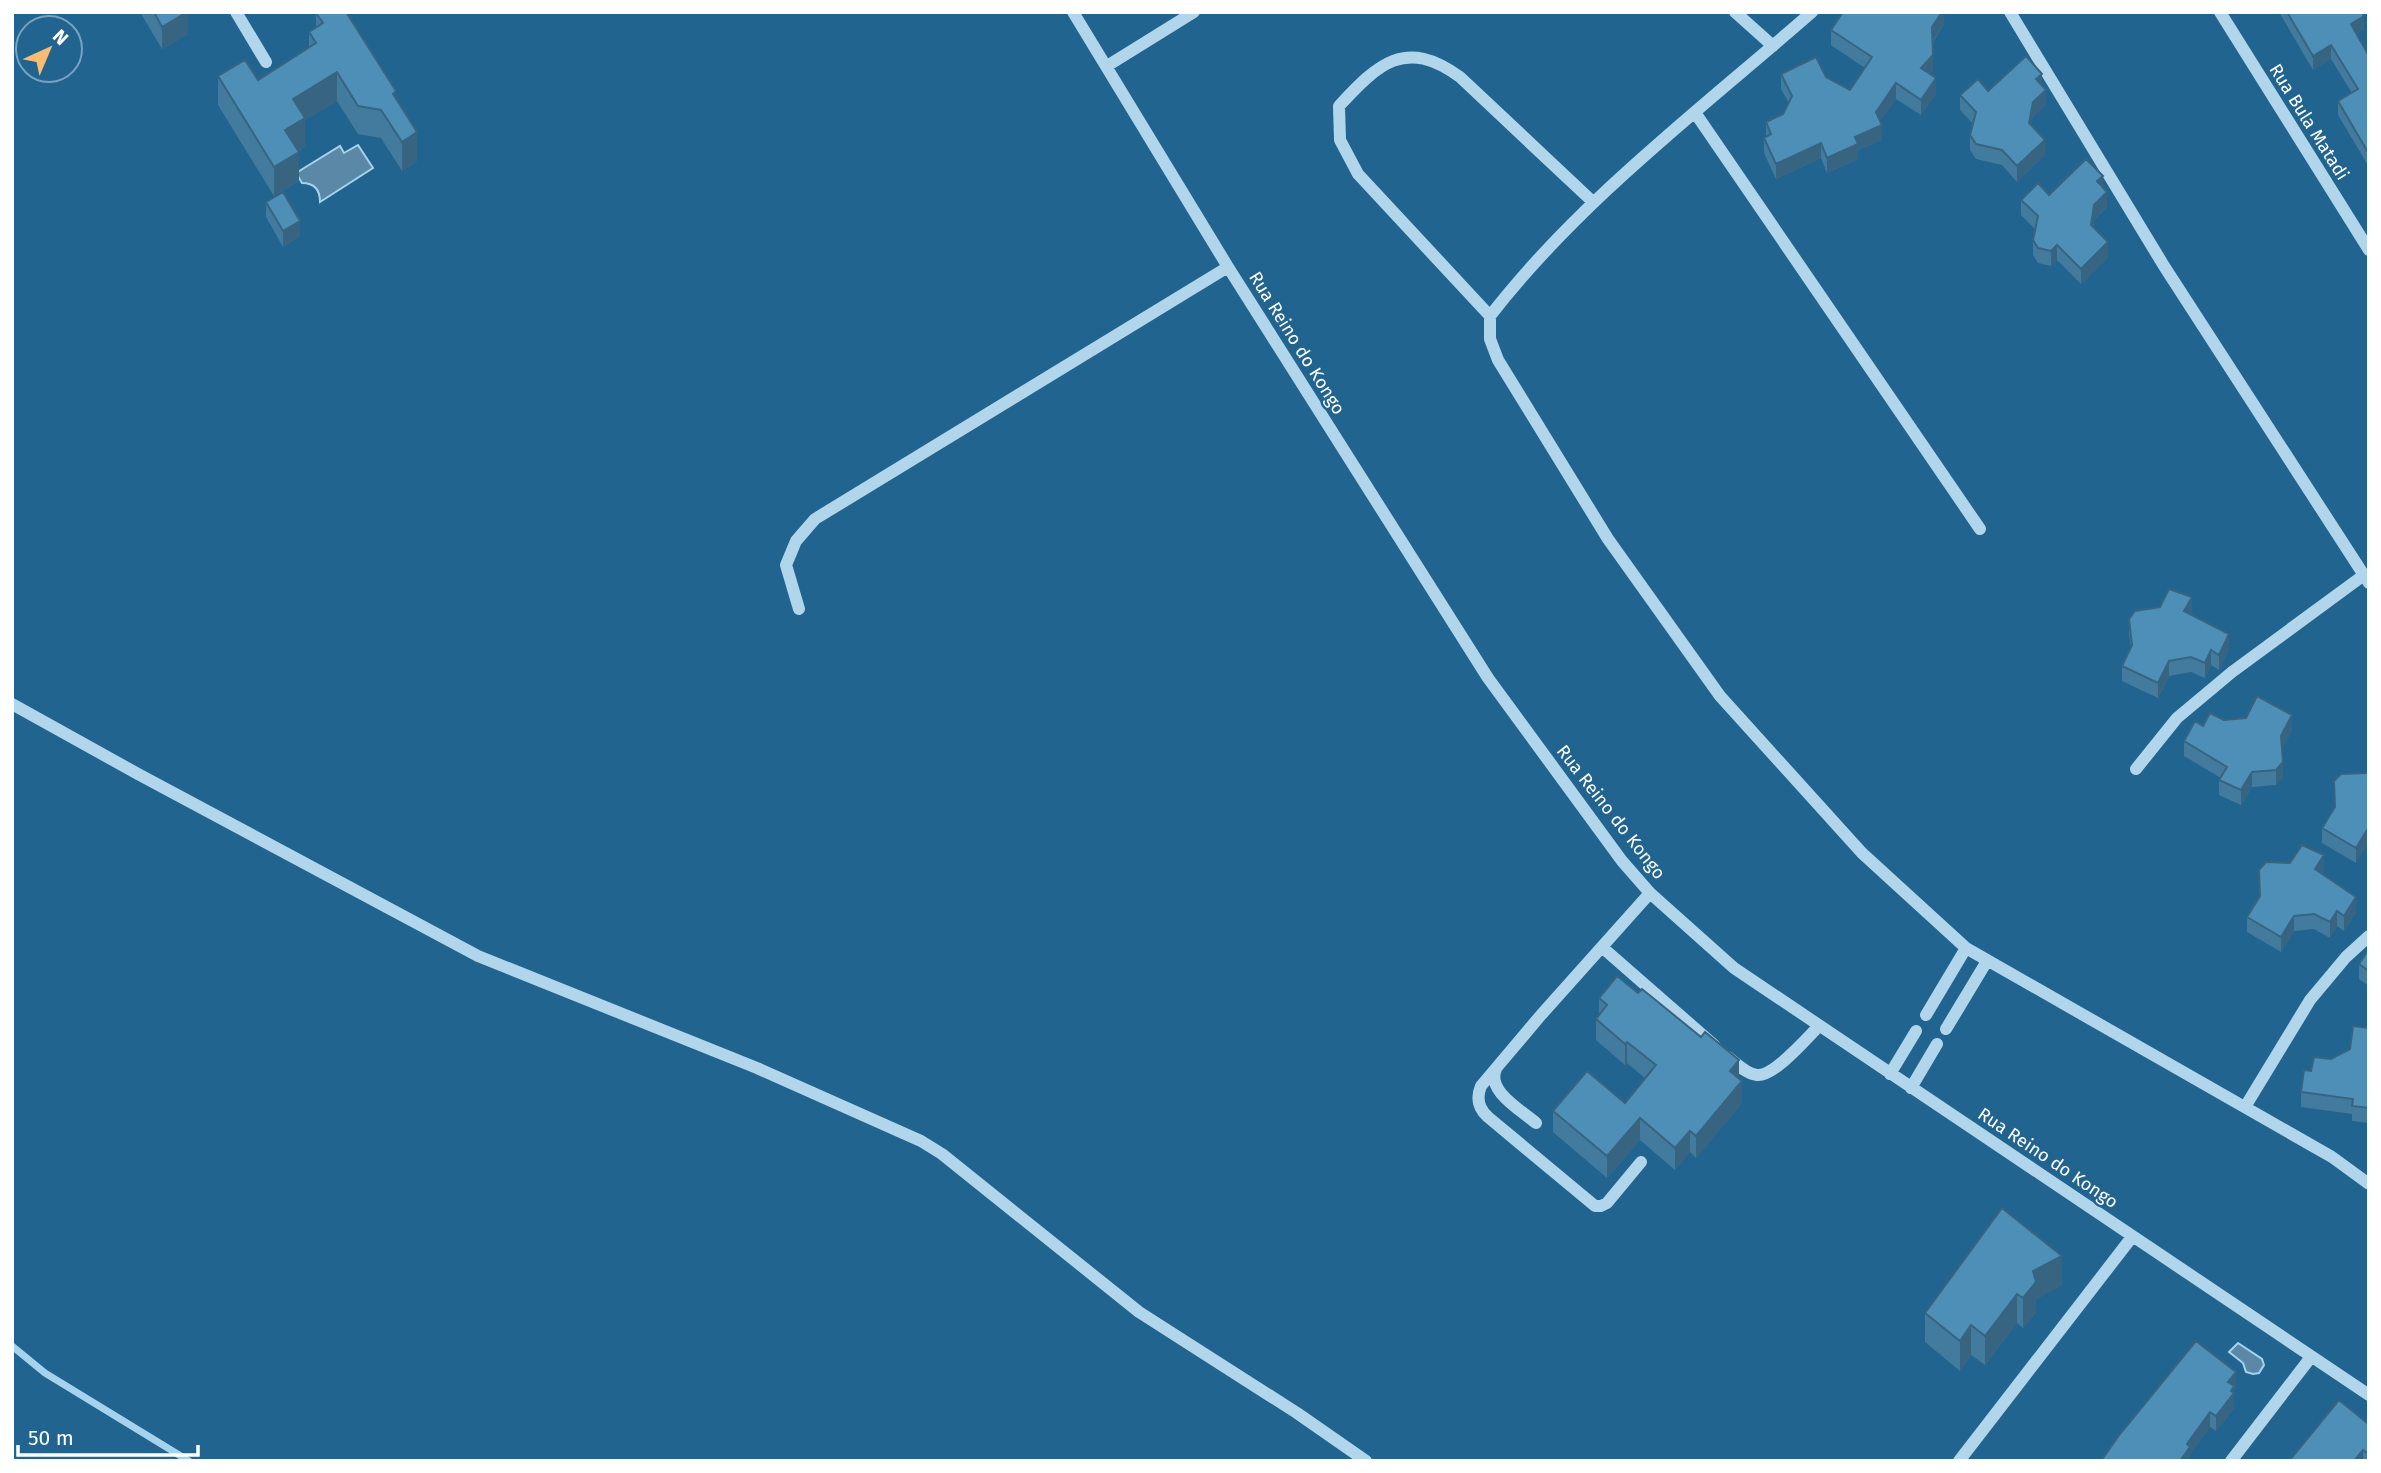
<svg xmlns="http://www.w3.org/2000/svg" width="2381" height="1473" font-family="'Fira Sans',sans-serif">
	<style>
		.water { fill: #5b88a6; stroke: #a5d3ee; stroke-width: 2 }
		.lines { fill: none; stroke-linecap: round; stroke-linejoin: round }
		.stream { stroke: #a5d3ee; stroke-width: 7 }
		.minor { stroke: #b1d6ec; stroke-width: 12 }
		.wall { fill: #437b9e }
		.shaded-wall { fill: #376481 }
		.building { fill: #4e8fb8; stroke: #376481; stroke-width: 2 }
		.labels { text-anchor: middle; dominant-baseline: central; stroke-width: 5; stroke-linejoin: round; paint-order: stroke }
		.street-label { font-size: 18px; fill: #fff; stroke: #21648f }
	</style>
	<rect width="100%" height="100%" fill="#21648f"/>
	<path class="water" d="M358,145L373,168L320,202C320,190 315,183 302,183L296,173L340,146L344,153Z
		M2238,1343L2262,1359L2264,1365L2259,1373L2253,1374L2246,1372L2243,1363L2229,1352Z"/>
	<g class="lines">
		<path class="stream" d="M12,1346L45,1373L189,1461"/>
		<path class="minor" d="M236,12L266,62
			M1073,12L1228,267L1488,678L1622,861L1650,893L1734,968L2369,1395
			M1735,12L1773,46
			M1812,12C1702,108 1579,201 1490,316V339L1498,360L1608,539L1720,696L1862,853L1966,948L2332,1157L2369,1184
			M2010,12L2164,266L2369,583
			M2220,12L2369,250
			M1107,66L1194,12
			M1696,114L1980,529
			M1490,316L1358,174L1340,140L1339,106C1378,64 1405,37 1460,77L1593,202
			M799,609L786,565L796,541L815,519L1228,267
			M12,704L138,774L478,956L757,1068L921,1141L942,1154L1139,1312L1297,1413L1366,1461
			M2136,769L2177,718L2232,672L2364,575
			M1603,948L1714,1045
			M1926,1015L1966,948
			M1946,1029L1987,961
			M1728,1057C1736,1063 1746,1074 1757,1075C1774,1077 1807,1038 1819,1026
			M1496,1069C1486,1091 1521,1110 1536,1123
			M1890,1074L1916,1031
			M1911,1088L1937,1044
			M2245,1107L2310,1000L2346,957L2369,936
			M1641,1162L1607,1203L1601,1206H1595L1488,1117C1478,1108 1476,1098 1481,1086L1541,1015L1650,893
			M1959,1461L2132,1237
			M2231,1461L2311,1357"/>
	</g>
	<path class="wall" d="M140,12H188V34L162,49Z
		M1944,12V24L1933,42V70L1930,74L1936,93L1921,115L1896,99L1880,121L1882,140L1858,150V159L1827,173L1821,158L1776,179L1764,153V138L1766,137V122L1783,114L1789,103L1781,89V74L1826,77L1850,90L1865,68L1831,45V30Z
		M2279,12H2362L2364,29L2356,34L2369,56V167L2338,115V101L2352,93L2331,59L2313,70Z
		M316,13L396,99L417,161L402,171L381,138L358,134L337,101L305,120V146L298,151L299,181L274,196L218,105V76L258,80L309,47V32L316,27Z
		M2042,85L2046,105L2033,117L2031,125L2045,155L2017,182L2002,165L1976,159L1970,150V135L1973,124L1960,110V95L1988,91Z
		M2103,187L2107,207L2094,220L2093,227L2108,257L2081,284L2057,260L2051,266L2038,263L2033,255V240L2035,229L2021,215V200L2049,195Z
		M266,202L300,236L283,247L266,217Z
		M2192,612L2190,614L2229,649L2219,670L2211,665L2205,678L2191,672L2169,676L2158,698L2122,681V666L2131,648L2129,634V619Z
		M2224,720L2292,730L2282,749L2283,777L2276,785L2252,787L2241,805L2219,795V780L2221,778L2184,756V741L2203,726Z
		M2366,773L2356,863L2322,843V828L2335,808L2334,781Z
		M2259,870H2324L2322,874L2356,912L2344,931L2337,926L2330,938L2314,929L2294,931L2281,952L2247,932V917L2259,897Z
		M2369,949V986L2359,979V964Z
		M1599,998L1739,1079L1742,1103L1696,1158L1690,1152L1675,1170L1640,1140L1607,1178L1553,1132V1111L1625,1103L1645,1078L1627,1063L1625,1065L1596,1040V1019L1599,1015Z
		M2369,1028V1123L2352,1121V1114L2301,1107V1092L2311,1071L2350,1049Z
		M2062,1285L2036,1299V1312L2023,1328L2017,1323L1985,1365L1971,1355L1960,1371L1925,1342V1313Z
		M2236,1387L2234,1389V1408L2216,1431L2210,1427L2190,1454V1461H2101Z
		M2369,1421V1461H2289L2367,1423Z"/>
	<path class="shaded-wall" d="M187,12H188V34L162,49V27Z
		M1942,12H1944V24L1932,42V27Z
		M2364,16V29L2351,37V24Z
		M2331,45V59L2313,70V56Z
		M1933,55V70L1921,83V68Z
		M337,72V101L305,120V146L285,158V130L293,99Z
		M2042,74V89L2036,79Z
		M1936,78V93L1921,115V100Z
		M1896,83V99L1876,127V112Z
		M2046,90V105L2033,117L2029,138V123L2033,102Z
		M1882,125V140L1858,150V159L1827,173V158L1855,137Z
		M417,132V161L402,171V142Z
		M2045,140V155L2017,182V166Z
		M1821,143V158L1776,179V164Z
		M299,152V181L274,196V167Z
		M2103,176V191L2097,181Z
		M2107,192V207L2094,220L2091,240V225L2094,205Z
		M300,221V236L283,247V231Z
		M2108,242V257L2081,284V269Z
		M2057,245V260L2051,266V251Z
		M2192,597V612L2184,626V611Z
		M2229,634V649L2219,670V655Z
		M2211,650V665L2205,678V663Z
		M2169,661V676L2158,698V683Z
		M2292,715V730L2281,751V736Z
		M2283,762V777L2276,785V770Z
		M2252,772V787L2241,805V790Z
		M2369,827V842L2356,863V848Z
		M2324,855V870L2315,884V869Z
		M2356,897V912L2344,931V916Z
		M2337,911V926L2330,938V922Z
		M2294,916V931L2281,952V937Z
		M1627,1042V1063L1625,1065V1044Z
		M1739,1060V1082L1730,1071Z
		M1742,1081V1103L1696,1158V1136Z
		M1640,1118V1140L1607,1178V1156Z
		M1690,1131V1152L1675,1170V1148Z
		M2062,1256V1285L2036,1299V1312L2023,1328V1298L2033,1271Z
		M2017,1294V1323L1985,1365V1336Z
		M1971,1325V1355L1960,1371V1341Z
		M2236,1372V1387L2234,1389V1408L2216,1431V1416L2228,1382Z
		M2210,1412V1427L2190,1454V1461H2180L2187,1444Z
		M2363,1450V1461H2354Z"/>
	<path class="building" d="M154,12H187L162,27Z
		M346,12L396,91L393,94L417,132L402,142L381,110L358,106L337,72L293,99L305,118L285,130L299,152L274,167L218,76L245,60L258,80L316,43L309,32L323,23L316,13Z
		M1843,12H1942L1932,27L1933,55L1921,68L1936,78L1921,100L1896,83L1876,112L1882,125L1855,137L1858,144L1827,158L1821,143L1776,164L1764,138L1771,134L1766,122L1783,114L1792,96L1781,74L1816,57L1826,77L1850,90L1872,57L1831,30Z
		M2287,12H2362L2364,16L2351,24L2369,56V154L2338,101L2358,89L2331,45L2313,56Z
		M2026,56L2042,74L2036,79L2046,90L2033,102L2029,123L2045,140L2017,166L2002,150L1976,144L1970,135L1976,112L1960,95L1978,79L1988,91Z
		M2086,159L2103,176L2097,181L2107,192L2094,205L2091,225L2108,242L2081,269L2057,245L2051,251L2038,248L2033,240L2038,216L2021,200L2038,183L2049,195Z
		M283,192L300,221L283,231L266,202Z
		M2169,589L2192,597L2184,611L2229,634L2219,655L2211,650L2205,663L2191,657L2169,661L2158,683L2122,666L2132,645L2129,619L2135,611L2160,607Z
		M2257,696L2292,715L2281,736L2283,762L2276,770L2252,772L2241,790L2219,780L2227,767L2184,741L2195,721L2203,726L2210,713L2224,720L2246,718Z
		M2369,769V827L2356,848L2322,828L2335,807L2334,781L2341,774L2366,773Z
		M2302,845L2324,855L2315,869L2356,897L2344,916L2337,911L2330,922L2314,914L2294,916L2281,937L2247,917L2260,896L2259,870L2266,862L2290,863Z
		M2369,949V971L2359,964Z
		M1617,976L1638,993L1642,989L1701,1037L1705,1032L1739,1060L1730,1071L1742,1081L1696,1136L1690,1131L1675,1148L1640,1118L1607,1156L1553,1111L1587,1071L1625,1103L1656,1065L1627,1042L1625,1044L1596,1019L1607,1005L1599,998Z
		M2353,1026L2369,1028V1108L2352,1106L2353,1099L2301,1092L2304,1070L2311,1071L2314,1057L2331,1059L2350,1049Z
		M2002,1208L2062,1256L2033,1271L2036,1282L2023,1298L2017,1294L1985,1336L1971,1325L1960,1341L1925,1313Z
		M2196,1341L2236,1372L2228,1382L2234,1386L2231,1391L2234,1393L2216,1416L2210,1412L2187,1444L2190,1447L2180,1461H2101L2120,1434Z
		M2339,1400L2367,1423L2369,1421V1454L2363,1450L2354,1461H2289Z"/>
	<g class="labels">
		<g class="street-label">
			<text transform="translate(2309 122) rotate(58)">Rua Bula Matadi</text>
			<text transform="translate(1297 343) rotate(58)">Rua Reino do Kongo</text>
			<text transform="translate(1611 812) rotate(52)">Rua Reino do Kongo</text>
			<text transform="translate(2048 1158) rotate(34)">Rua Reino do Kongo</text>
		</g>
	</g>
	<rect width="2381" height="1473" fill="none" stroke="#ffffff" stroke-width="28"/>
	<g transform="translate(49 49) rotate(44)"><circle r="33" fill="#21648f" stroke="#7aa2bc" stroke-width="2"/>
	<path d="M0-5L12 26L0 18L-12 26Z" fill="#f9bc73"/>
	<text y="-10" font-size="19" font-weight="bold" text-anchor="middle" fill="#ffffff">N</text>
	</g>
	<path d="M18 1445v10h180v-10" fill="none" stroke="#ffffff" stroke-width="3.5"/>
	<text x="28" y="1445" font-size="21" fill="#ffffff" stroke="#21648f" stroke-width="5" paint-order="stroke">50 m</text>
</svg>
